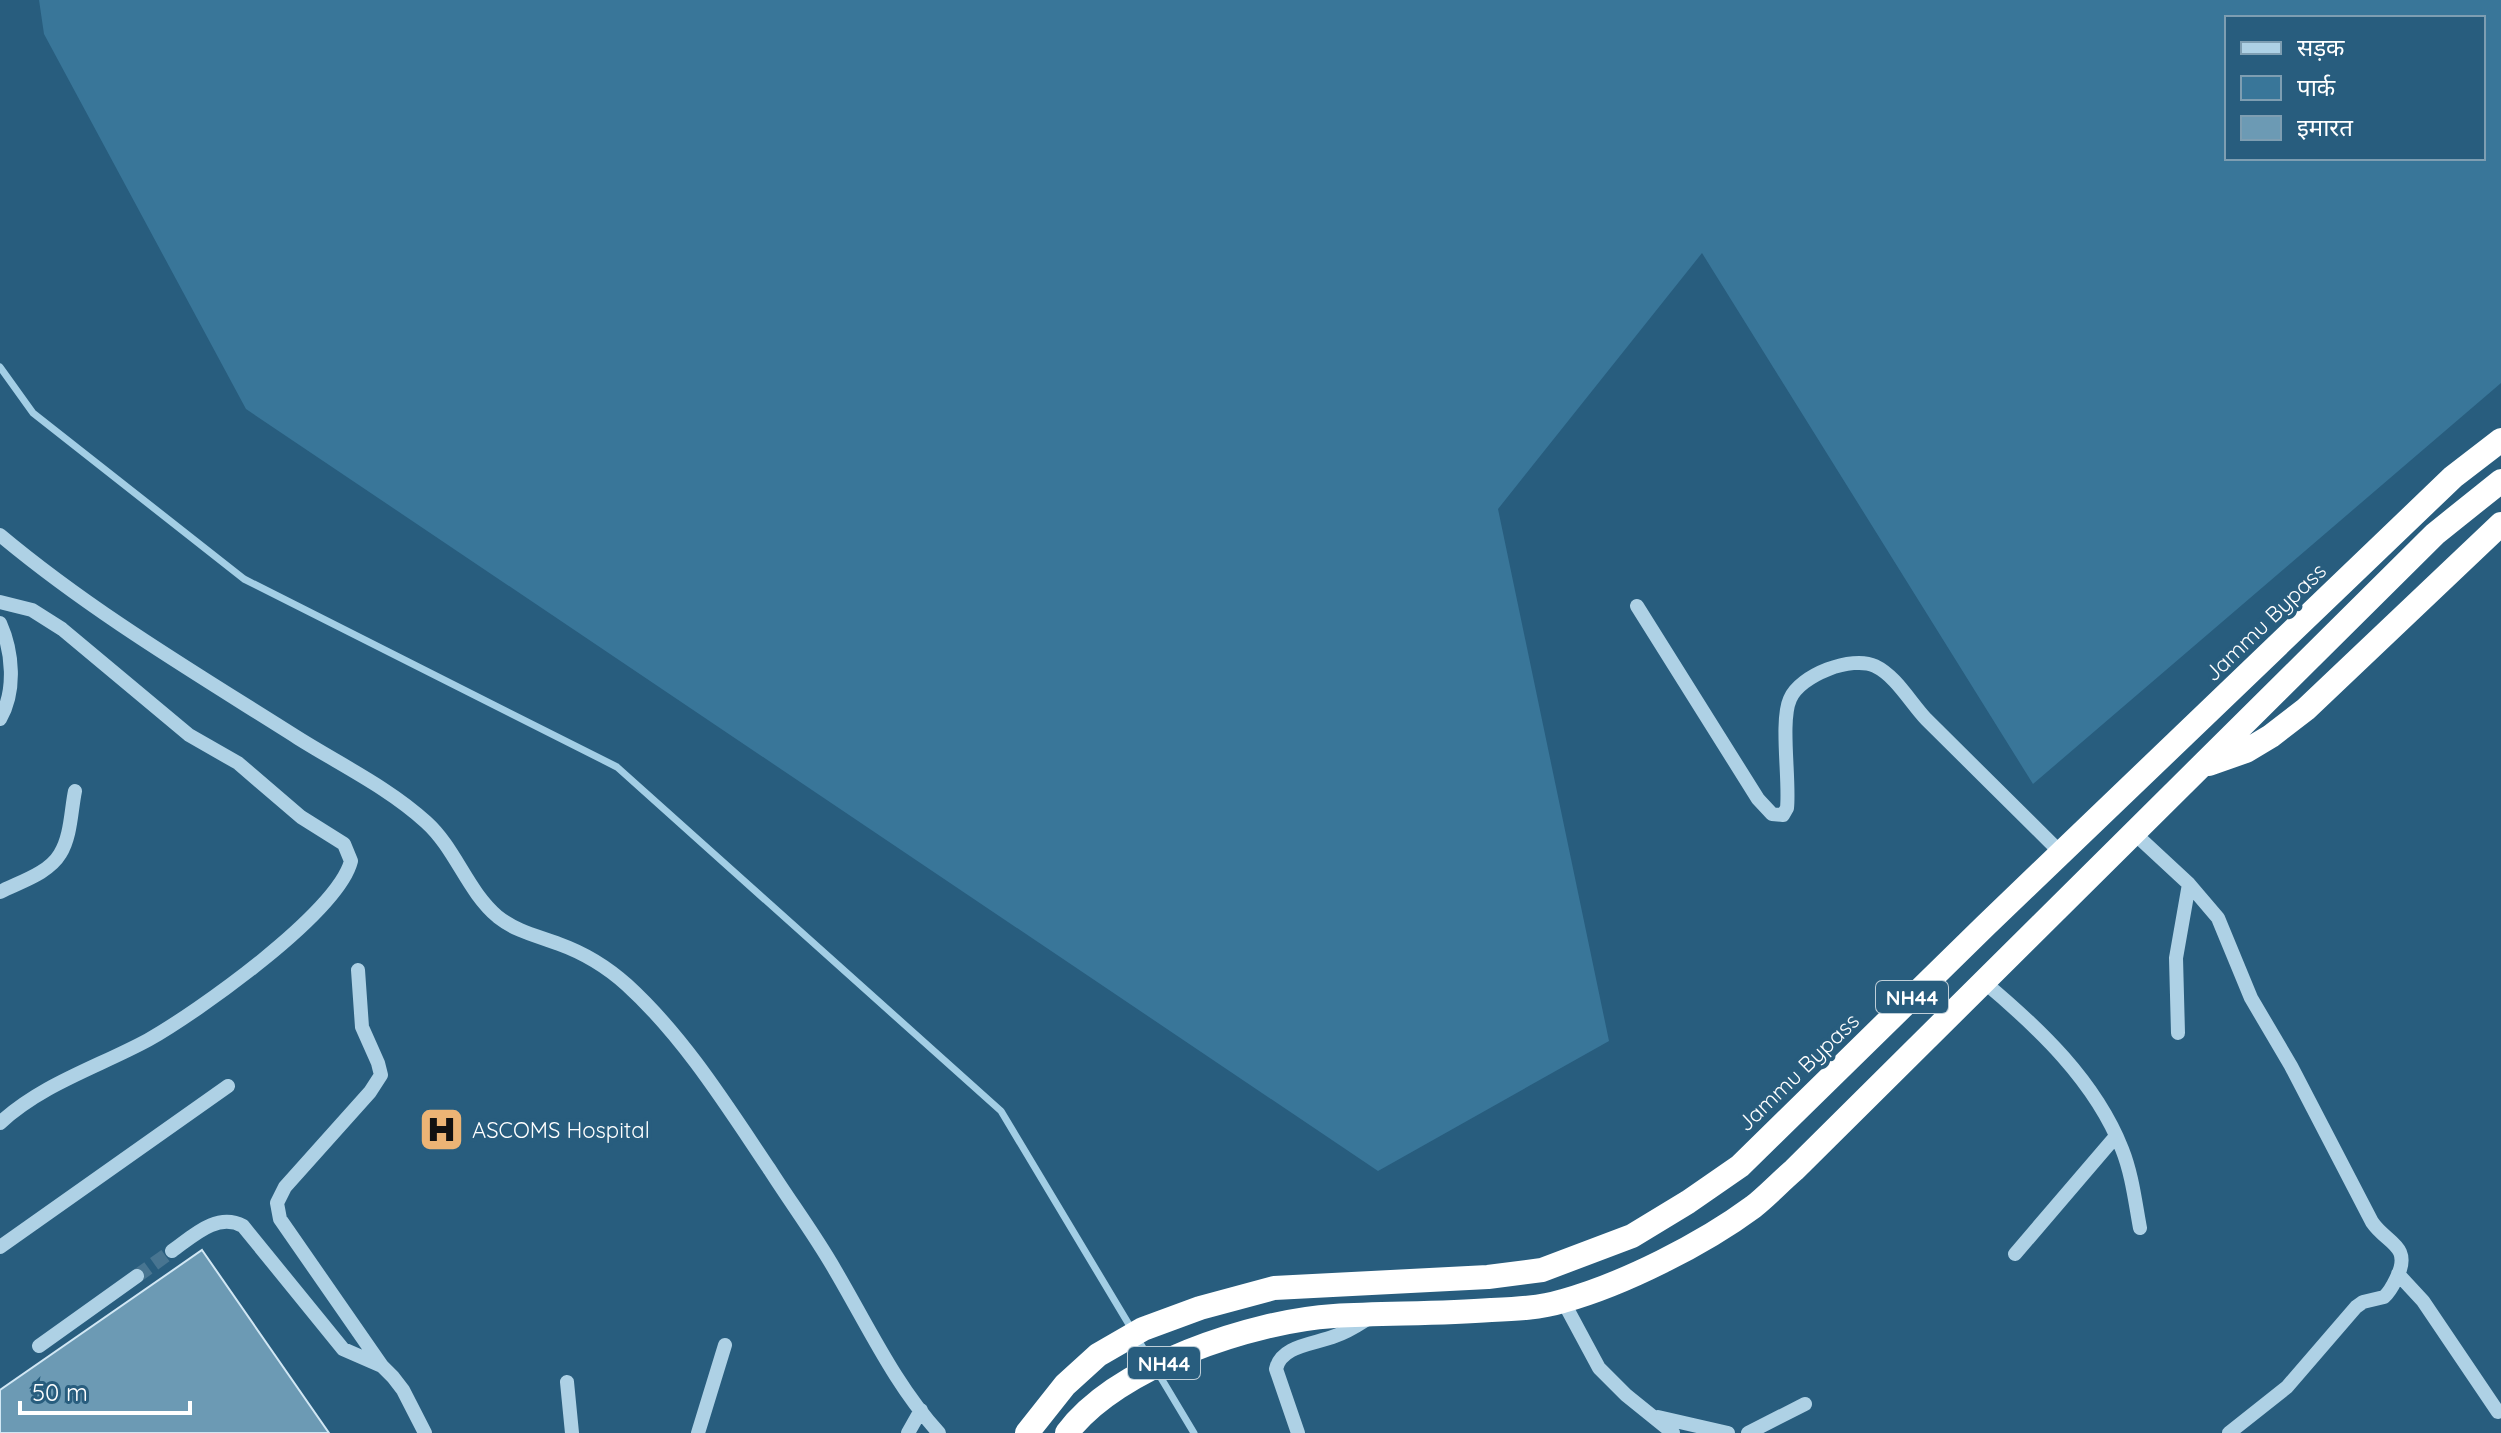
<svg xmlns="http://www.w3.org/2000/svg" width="2501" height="1433" font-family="Quicksand,'Noto Sans Devanagari',sans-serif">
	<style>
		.green { fill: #397699; fill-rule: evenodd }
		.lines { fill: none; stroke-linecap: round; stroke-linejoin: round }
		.stream { stroke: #a3cee5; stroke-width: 7 }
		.building { fill: #6c9ab4; stroke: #d1e7f4; stroke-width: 2 }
		.minor-tunnel { stroke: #487591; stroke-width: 14; stroke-dasharray: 14 7; stroke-linecap: butt }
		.minor { stroke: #aed1e5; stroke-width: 14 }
		.highway { stroke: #fff; stroke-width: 24 }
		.labels { text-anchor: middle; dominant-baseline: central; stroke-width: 8; stroke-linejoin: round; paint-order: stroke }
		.shield { fill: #285d7e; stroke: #beced8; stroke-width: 2 }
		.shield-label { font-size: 20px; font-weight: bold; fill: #fff }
		.street-label { font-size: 22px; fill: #fff; stroke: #285d7e }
		.poi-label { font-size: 22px; fill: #fff; stroke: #285d7e; text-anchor: start }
	</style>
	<rect width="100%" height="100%" fill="#285d7e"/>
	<path class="green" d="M39,0H2501V383L2033,784L1702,253L1498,509L1609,1041L1378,1171L246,409L44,34ZM2227,18H2483V158H2227Z"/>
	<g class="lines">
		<path class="stream" d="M0,367L33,413L244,579L617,767L1001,1111L1194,1433"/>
	</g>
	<path class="building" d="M202,1250L329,1433H0V1390Z"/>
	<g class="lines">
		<path class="minor-tunnel" d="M137,1276L172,1251"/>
		<path class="minor" d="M0,535C92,612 197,674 298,738C341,765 389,788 426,822C456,849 467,891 498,917C517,932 538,936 559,944C584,953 607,967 627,985C684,1037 727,1106 770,1170C791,1203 815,1235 835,1270C868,1326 895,1385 939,1433
			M0,602L32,610L62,629L189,735L238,763L301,817L344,844L351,861C338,913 196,1013 148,1040C98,1067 42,1084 0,1123
			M1637,606L1758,799L1772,814L1783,815L1787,808C1790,781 1780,721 1790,699C1800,675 1852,655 1875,666C1896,676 1910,702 1926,719C1971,764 2016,808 2061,853
			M0,623C13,652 16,691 0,719
			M2134,833L2189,884L2218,918L2251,998L2291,1066L2372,1222C2386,1243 2411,1245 2398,1275C2394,1283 2391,1291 2384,1297L2363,1302L2356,1307L2287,1387L2229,1433
			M0,892C19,882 48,874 60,854C71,837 71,810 75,791
			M358,970L362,1027L378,1063L381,1075L370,1092L285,1187L277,1203L280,1219L382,1366
			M1984,982C2039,1028 2095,1081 2122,1149C2132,1174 2135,1201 2140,1228
			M2178,1033L2176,958L2189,884
			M0,1247L228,1086
			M172,1251C193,1236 217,1212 243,1226L343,1349L382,1366L393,1377L403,1390L425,1433
			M2015,1254L2116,1136
			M2398,1274L2423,1301L2498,1412
			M1563,1301L1599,1368L1626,1395L1673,1433
			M39,1346L137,1276
			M567,1382L572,1433
			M1658,1417L1728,1433
			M698,1433L725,1345
			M908,1433L921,1410
			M1298,1433L1276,1369C1281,1345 1316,1344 1335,1336C1348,1332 1358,1325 1369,1318
			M1748,1433L1805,1404"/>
		<path class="highway" d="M2209,764L2246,751L2271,736L2306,709L2501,524
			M1027,1433L1065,1385L1098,1355L1143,1329L1200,1308L1274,1288L1488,1277L1542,1270L1632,1236L1688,1202L1740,1166L1985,926L2453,477L2501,440
			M1067,1433C1117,1366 1253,1321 1334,1316C1386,1313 1439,1314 1491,1310C1515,1309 1540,1308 1563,1301C1624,1284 1703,1244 1753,1207C1767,1196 1780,1182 1794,1170L2435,534L2501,481"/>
	</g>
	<defs>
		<symbol id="hospital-square" viewBox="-11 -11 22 22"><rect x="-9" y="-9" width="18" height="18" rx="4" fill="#ecb475" stroke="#285d7e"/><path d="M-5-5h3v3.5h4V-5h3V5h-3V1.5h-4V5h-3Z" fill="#111"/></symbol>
	</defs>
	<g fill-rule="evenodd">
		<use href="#hospital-square" x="416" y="1104" width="51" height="51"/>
	</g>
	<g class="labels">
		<g class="shield">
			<rect x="1876" y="981" width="72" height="32" rx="6"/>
			<rect x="1128" y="1347" width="72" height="32" rx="6"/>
		</g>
		<g class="shield-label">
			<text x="1912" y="997">NH44</text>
			<text x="1164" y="1363">NH44</text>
		</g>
		<g class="street-label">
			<text transform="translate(2265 622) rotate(-44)">Jammu Bypass</text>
			<text transform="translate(1798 1072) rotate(-44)">Jammu Bypass</text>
		</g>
		<g class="poi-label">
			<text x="472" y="1130">ASCOMS Hospital</text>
		</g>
	</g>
	<rect x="2225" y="16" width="260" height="144" fill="#285d7e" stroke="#7e9eb2" stroke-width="2"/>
	<rect x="2241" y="42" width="40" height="12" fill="#aed1e5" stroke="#7e9eb2" stroke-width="2"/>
	<text x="2297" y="56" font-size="24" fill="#ffffff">सड़क</text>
	<rect x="2241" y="76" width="40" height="24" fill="#397699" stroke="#7e9eb2" stroke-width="2"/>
	<text x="2297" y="96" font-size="24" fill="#ffffff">पार्क</text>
	<rect x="2241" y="116" width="40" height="24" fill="#6c9ab4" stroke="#7e9eb2" stroke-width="2"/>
	<text x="2297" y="136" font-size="24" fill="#ffffff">इमारत</text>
	<path d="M20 1401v12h170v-12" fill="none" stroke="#ffffff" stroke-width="4"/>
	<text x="32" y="1401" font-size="24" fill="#ffffff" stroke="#285d7e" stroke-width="6" paint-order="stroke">50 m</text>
</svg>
